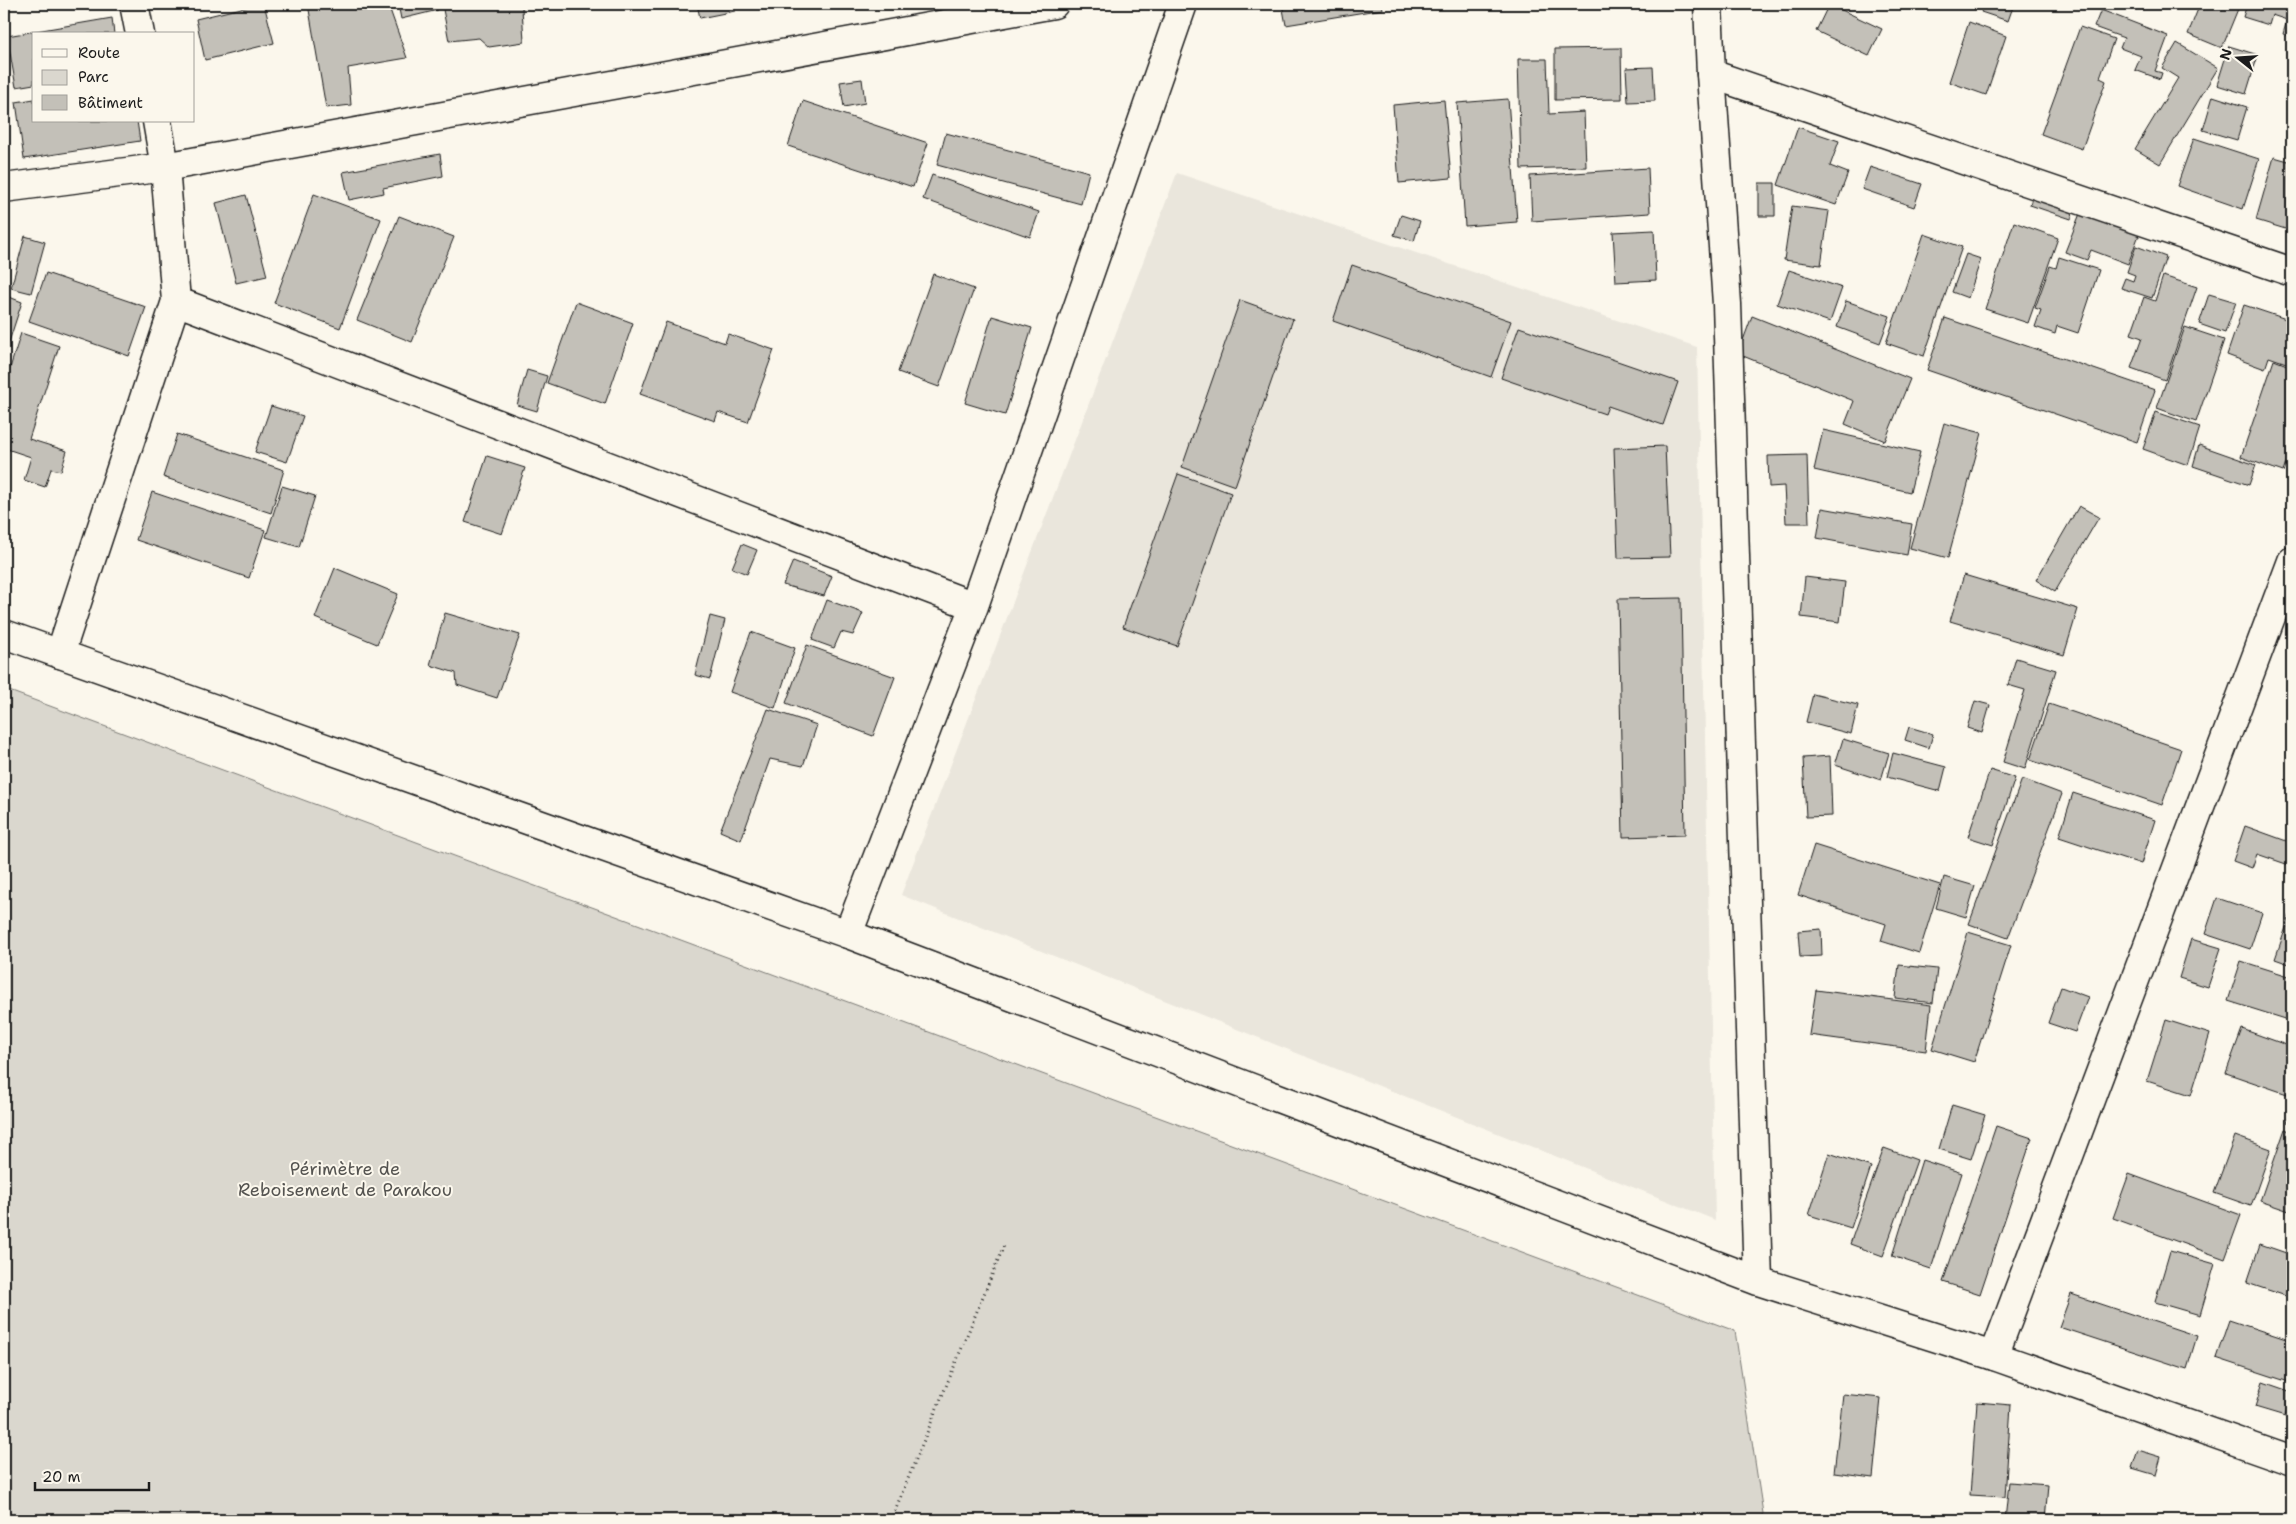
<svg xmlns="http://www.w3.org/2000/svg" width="2296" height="1524" font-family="'Shantell Sans',sans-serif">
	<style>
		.built { fill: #eae6dc }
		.green { fill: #dad7ce; stroke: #7b7a75 }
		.building { fill: #c3c0b8; stroke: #1c1c1c }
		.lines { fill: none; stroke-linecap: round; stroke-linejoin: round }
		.street-casing { stroke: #1c1c1c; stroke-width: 31 }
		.secondary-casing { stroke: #1c1c1c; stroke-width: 31 }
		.path { stroke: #1c1c1c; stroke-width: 3; stroke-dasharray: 1 4; stroke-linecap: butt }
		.street { stroke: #fbf7ec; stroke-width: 28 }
		.secondary { stroke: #fbf7ec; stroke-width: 28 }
		.labels { text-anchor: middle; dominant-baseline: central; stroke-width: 4; stroke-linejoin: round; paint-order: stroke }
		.park-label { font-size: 18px; fill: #555451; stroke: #fbf7ec }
	</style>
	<rect width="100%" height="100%" fill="#fbf7ec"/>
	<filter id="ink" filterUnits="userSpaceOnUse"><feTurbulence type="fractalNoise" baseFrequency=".02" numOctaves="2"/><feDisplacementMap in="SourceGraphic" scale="10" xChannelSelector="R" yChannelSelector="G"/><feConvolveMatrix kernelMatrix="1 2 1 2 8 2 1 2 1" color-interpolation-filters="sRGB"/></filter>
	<g filter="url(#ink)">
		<path class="built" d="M1177,173L1697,347L1715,1220L901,895Z"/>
		<path class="green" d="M4,689L1735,1331L1764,1520H4Z"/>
		<path class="building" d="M258,4H264L274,43L205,60L196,19Z
			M308,4H388L407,58L348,68L351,105L326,108Z
			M398,4H436L438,10L401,19Z
			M442,4H532L522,8L524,42L489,47L479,38L449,41Z
			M697,4H734L735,11L700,18Z
			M1282,4H1382L1383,9L1286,25Z
			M1829,4L1882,29L1869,56L1816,31Z
			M1984,4H2014L2008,21L1981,12Z
			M2200,4H2240L2222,48L2188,34Z
			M2247,4H2292V37L2283,34L2287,20L2272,15L2269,25L2243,17Z
			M2101,10L2168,36L2155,71L2162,73L2160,79L2135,70L2141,56L2120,48L2124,38L2094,27Z
			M112,18L114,34H34V84L16,87L7,36Z
			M1969,22L2006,36L1986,95L1949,82Z
			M2080,27L2114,39L2100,78L2106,81L2082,149L2041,134Z
			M2177,43L2218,68L2160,164L2135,149L2178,78L2162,68Z
			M2229,46L2258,55L2246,94L2217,85Z
			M1621,48L1622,99L1555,100V49Z
			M1518,59H1547L1549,114L1584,112L1586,167L1521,169Z
			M1653,67L1655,101L1628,102L1626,68Z
			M862,79L865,103L844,107L840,82Z
			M2213,96L2247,107L2237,140L2203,130Z
			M34,99V121H137L140,141L24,159L16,102Z
			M1508,99L1517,222L1465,226L1457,103Z
			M1444,100L1451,178L1399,183L1393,105Z
			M803,101L928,143L913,187L788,146Z
			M1798,127L1839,141L1830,166L1848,173L1836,205L1778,185Z
			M946,133L1089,172L1081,204L937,165Z
			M2194,138L2259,159L2243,209L2177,186Z
			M440,154L443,176L383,188L384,193L349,200L343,172Z
			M2274,157L2292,162V231L2256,220Z
			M1870,167L1922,184L1914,207L1862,189Z
			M1648,168L1650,213L1532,221L1530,176Z
			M932,175L1039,212L1030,237L923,199Z
			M1759,183H1775V216H1759Z
			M2033,193L2075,207L2071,219L2030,205Z
			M314,194L381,219L340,328L274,303Z
			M246,195L267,276L236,283L216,203Z
			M1792,206L1829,211L1821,265L1784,260Z
			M2081,211L2140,232L2128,264L2091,250L2087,260L2065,252Z
			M1401,215L1420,221L1414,241L1394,235Z
			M399,216L454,237L412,342L357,320Z
			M2014,222L2058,238L2028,323L1985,309Z
			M1654,230L1656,280L1616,282L1613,232Z
			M1924,234L1962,247L1924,356L1886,343Z
			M25,236L45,242L31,293L11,288Z
			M2136,246L2166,257L2152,298L2121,288L2125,278L2133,281L2135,275L2127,272Z
			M1966,254L1981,259L1968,298L1952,292Z
			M2059,257L2099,270L2078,333L2057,326L2055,334L2035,327L2041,310L2035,308L2050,266L2056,268Z
			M1352,265L1511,321L1491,377L1333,321Z
			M1789,270L1842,288L1830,322L1777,304Z
			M46,273L146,307L129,356L29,321Z
			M933,274L974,289L939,387L898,372Z
			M2163,276L2197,287L2165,380L2131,368L2142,338L2131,334L2144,297L2155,301Z
			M2209,294L2236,302L2225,333L2199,324Z
			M4,295L22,302L4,357Z
			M1240,300L1293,319L1235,486L1182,467Z
			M1846,301L1890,316L1880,343L1837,327Z
			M576,302L633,323L605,404L547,383Z
			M2244,305L2292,321V365L2269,357L2265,369L2227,355Z
			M992,316L1032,328L1005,415L965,403Z
			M1752,316L1910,379L1885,441L1845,424L1854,401L1738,354Z
			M1945,318L2155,390L2137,442L1927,370Z
			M666,322L725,343L728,334L774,350L748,422L718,412L715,421L640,394Z
			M1519,327L1678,382L1663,425L1608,406L1605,414L1501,378Z
			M2185,327L2224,340L2196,422L2157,408Z
			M21,333L59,346L29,439L67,451L61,471L51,469L45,487L24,480L31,457L4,448V387Z
			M2274,360L2292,367V446L2283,472L2241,457Z
			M527,370L547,376L537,411L517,405Z
			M271,406L303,416L287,462L255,452Z
			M2156,412L2200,427L2188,465L2143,449Z
			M1944,423L1982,433L1948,558L1910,548Z
			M1823,430L1920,452L1910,492L1814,470Z
			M177,434L284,470L271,513L163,477Z
			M2199,445L2256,465L2249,485L2193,466Z
			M1665,446L1670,557L1618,558L1614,448Z
			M1807,455L1809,523H1786L1784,486L1769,487L1768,456Z
			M487,456L525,468L502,534L465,522Z
			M1178,474L1231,493L1177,646L1123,627Z
			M282,486L315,496L299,547L266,537Z
			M152,492L265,530L249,578L136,540Z
			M2079,506L2099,517L2055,592L2036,580Z
			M1822,508L1912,524L1907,555L1817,538Z
			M742,544L757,550L747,574L732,568Z
			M793,561L832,576L824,596L783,585Z
			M335,568L398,594L377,644L315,618Z
			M1964,575L2078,609L2064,655L1950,621Z
			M1805,577L1845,582L1840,622L1801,617Z
			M1681,598L1685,835L1623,837L1618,599Z
			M827,600L863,613L853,635L841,632L834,648L812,640Z
			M445,613L520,635L497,698L457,685L456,673L430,665Z
			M710,616L725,620L710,679L695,675Z
			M751,632L795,648L775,708L730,692Z
			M807,645L895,677L873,736L786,703Z
			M2016,658L2056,670L2025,769L2003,762L2025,690L2008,685Z
			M1813,694L1858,705L1851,734L1806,722Z
			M1975,701L1990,705L1982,733L1967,728Z
			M2049,704L2181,749L2162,805L2030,760Z
			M768,709L817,725L803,766L770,759L741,840L720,831Z
			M1909,727L1933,734L1929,748L1905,740Z
			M1843,739L1889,753L1881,780L1835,765Z
			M1893,753L1946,767L1940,791L1887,777Z
			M1830,756L1832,816L1806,817L1803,758Z
			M1990,770L2015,778L1993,845L1968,837Z
			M2022,779L2062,794L2008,938L1969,924Z
			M2073,793L2155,820L2141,864L2059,837Z
			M2245,826L2292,843V866L2257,854L2252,868L2233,861Z
			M1814,845L1940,885L1919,953L1881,941L1886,924L1798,895Z
			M1944,877L1975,886L1966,917L1936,908Z
			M2217,898L2262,913L2250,949L2205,934Z
			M2292,910V965L2275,959Z
			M1821,929L1822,956L1800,957L1798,931Z
			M1968,932L2011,945L1974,1062L1932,1049Z
			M2191,939L2221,948L2208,987L2179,978Z
			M2241,961L2292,977V1021L2228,1001Z
			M1899,965L1937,969L1933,1003L1895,998Z
			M2061,987L2088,997L2075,1032L2048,1023Z
			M1816,990L1931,1005L1926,1051L1809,1035Z
			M2166,1020L2210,1034L2191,1095L2147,1081Z
			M2242,1029L2292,1047V1089L2290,1095L2226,1073Z
			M1952,1105L1985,1115L1971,1159L1939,1149Z
			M2292,1106V1124L2287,1122Z
			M1996,1126L2032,1138L1980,1294L1943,1282Z
			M2285,1129L2292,1132V1212L2260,1201Z
			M2235,1136L2271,1149L2251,1206L2214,1193Z
			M1884,1148L1917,1160L1883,1256L1850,1244Z
			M1829,1153L1871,1167L1851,1228L1809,1215Z
			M1922,1160L1962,1173L1931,1269L1892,1256Z
			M2129,1174L2241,1215L2225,1259L2113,1218Z
			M2260,1244L2292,1255V1298L2247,1283Z
			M2170,1251L2215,1264L2200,1315L2155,1302Z
			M2071,1294L2197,1336L2187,1369L2059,1327Z
			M2229,1320L2292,1341V1383L2216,1358Z
			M2263,1382L2292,1392L2285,1416L2255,1407Z
			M1843,1394L1881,1398L1873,1478L1834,1473Z
			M1977,1402L2011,1405L2005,1497L1970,1495Z
			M2138,1450L2161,1457L2156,1475L2132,1468Z
			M2009,1482L2048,1485L2045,1520H2005Z"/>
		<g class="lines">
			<defs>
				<path id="street" d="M134,4L140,34
					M1711,74L2292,272
					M4,188L165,167L1054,4
					M176,301L974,606
					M60,654L176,301L165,167L157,121
					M848,934L974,606L1183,4
					M1994,1356L2292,561"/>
				<path id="secondary" d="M1708,4L1711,74L1727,304L1758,1281
					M4,634L848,934L1758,1281L1994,1356L2292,1461"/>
			</defs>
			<use href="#street" class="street-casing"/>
			<use href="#secondary" class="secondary-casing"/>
			<path class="path" d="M891,1520L1005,1243"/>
			<use href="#street" class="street"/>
			<use href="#secondary" class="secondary"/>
		</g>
	</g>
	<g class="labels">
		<g class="park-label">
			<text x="345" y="1169">Périmètre de<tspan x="345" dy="21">Reboisement de Parakou</tspan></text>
		</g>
	</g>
	<rect width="2296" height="1524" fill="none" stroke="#fbf7ec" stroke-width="20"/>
	<rect x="10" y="10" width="2276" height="1504" fill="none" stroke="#1c1c1c" stroke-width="2" filter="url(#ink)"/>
	<rect x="32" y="32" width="162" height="90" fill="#fbf7ec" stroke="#a29f99"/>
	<rect x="42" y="49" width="25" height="8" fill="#fbf7ec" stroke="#a29f99"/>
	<text x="78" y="58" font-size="15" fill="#1c1c1c">Route</text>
	<rect x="42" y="70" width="25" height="15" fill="#dad7ce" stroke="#a29f99"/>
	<text x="78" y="82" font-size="15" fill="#1c1c1c">Parc</text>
	<rect x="42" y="95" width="25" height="15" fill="#c3c0b8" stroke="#a29f99"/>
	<text x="78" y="108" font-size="15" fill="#1c1c1c">Bâtiment</text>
	<g transform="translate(2238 58) rotate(287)" stroke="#fbf7ec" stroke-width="4" paint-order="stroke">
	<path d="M0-4L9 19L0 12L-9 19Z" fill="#1c1c1c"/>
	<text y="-8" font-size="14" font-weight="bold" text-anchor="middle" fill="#1c1c1c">N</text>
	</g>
	<path d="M35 1482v8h114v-8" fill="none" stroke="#1c1c1c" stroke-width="2.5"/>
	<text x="42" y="1482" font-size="15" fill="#1c1c1c" stroke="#fbf7ec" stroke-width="4" paint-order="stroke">20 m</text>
</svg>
